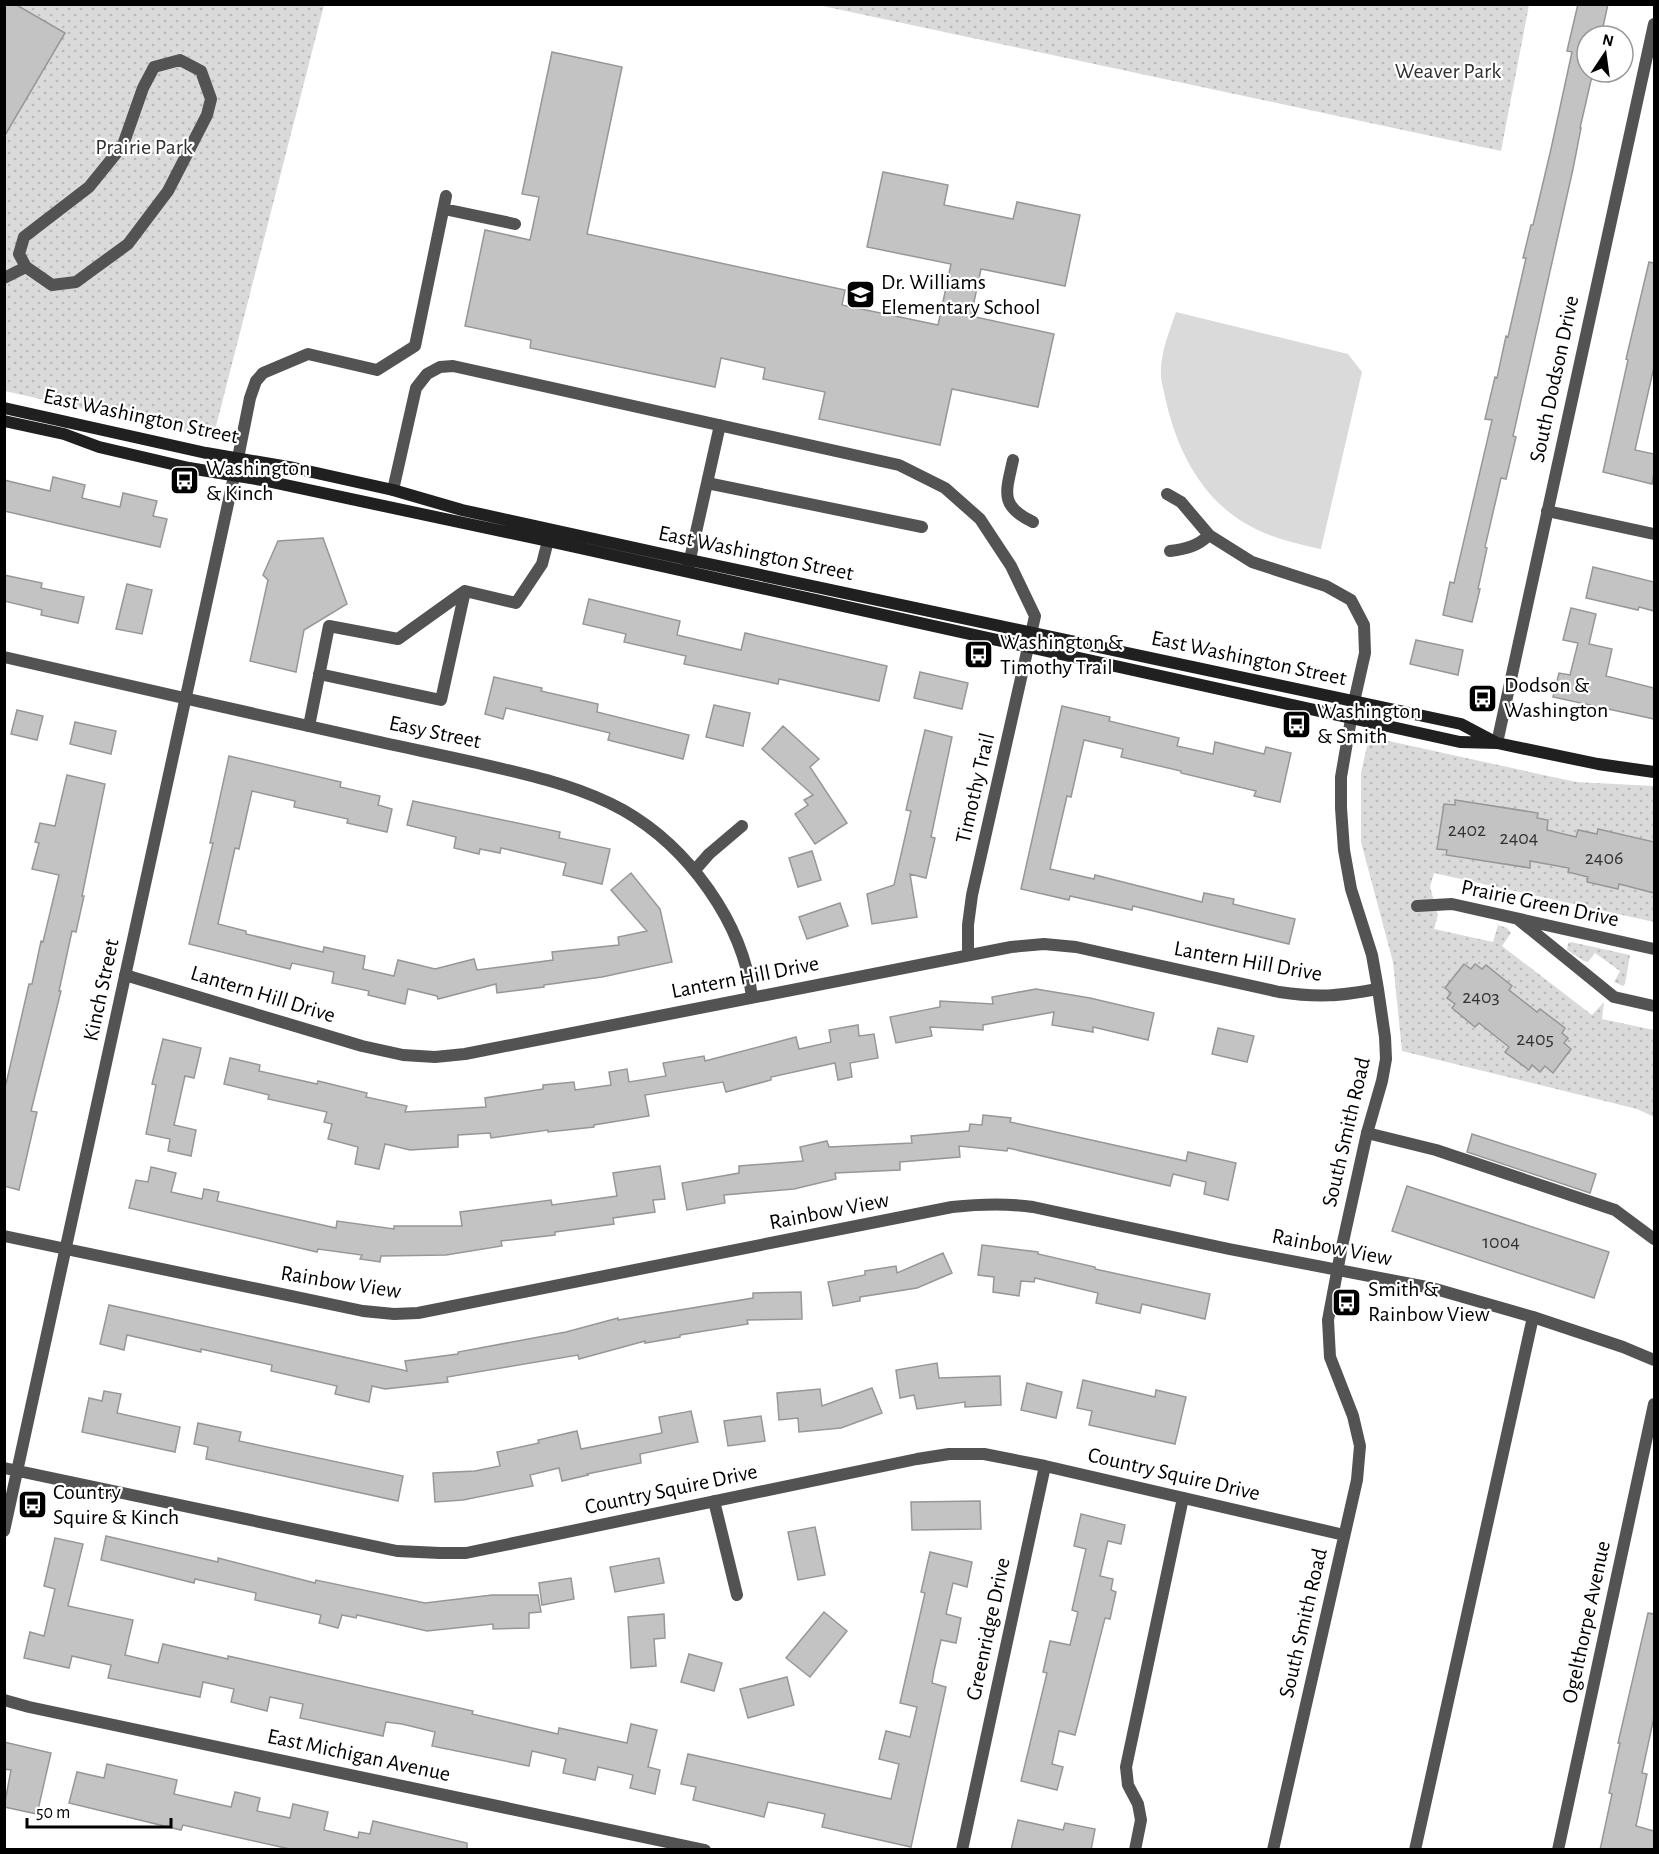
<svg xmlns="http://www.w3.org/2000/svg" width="1659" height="1854" font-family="'Alegreya Sans',sans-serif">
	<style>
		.grass { fill: url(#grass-dots) }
		.pitch { fill: #dadada }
		.building { fill: #c3c3c3; stroke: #979797; stroke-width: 1.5 }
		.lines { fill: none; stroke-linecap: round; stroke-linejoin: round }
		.lane { stroke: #535353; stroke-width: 12 }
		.street { stroke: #535353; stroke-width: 12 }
		.secondary { stroke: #202020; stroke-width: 12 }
		.labels { text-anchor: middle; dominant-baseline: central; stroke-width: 4.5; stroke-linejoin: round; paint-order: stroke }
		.number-label { font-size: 20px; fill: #313131 }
		.park-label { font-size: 22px; fill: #313131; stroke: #fff }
		.poi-label { font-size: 22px; fill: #000; stroke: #fff; text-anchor: start }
		.street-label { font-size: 22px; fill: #000; stroke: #fff }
	</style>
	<defs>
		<pattern id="grass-dots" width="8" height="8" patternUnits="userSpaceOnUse" patternTransform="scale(1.5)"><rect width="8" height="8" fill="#dadada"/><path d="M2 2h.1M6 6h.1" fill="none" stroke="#b9b9b9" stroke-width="1.8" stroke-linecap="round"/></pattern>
	</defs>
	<rect width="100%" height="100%" fill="#fff"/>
	<path class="grass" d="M5,5H324L213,438L5,391Z
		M818,5H1529L1501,151Z
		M1384,740L1576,782L1654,786V922L1434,873L1430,887L1438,915L1434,929L1493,942L1498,925L1507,928L1511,933L1502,946L1592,1015L1604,1002L1602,1019L1654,1030V1117L1637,1109L1402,1051L1393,962L1361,842V773L1367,746Z
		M1571,942L1630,955L1625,984L1623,986L1614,982L1620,971L1595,953L1588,962L1584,961L1567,950L1568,943Z"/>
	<path class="pitch" d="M1176,312L1348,354L1362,372L1321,549C1294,543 1267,537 1243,522C1199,495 1176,447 1165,397C1164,390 1161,382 1161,375C1160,354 1169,332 1176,312Z"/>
	<path class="building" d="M4,4H15L65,33L4,137Z
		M1578,4H1608L1601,36H1587V75L1592,76L1580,128H1581L1573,169L1513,436L1516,437L1506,479L1501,478L1485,547L1487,548L1478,589H1480L1472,622L1443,615L1450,582L1454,583L1492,420L1485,419L1495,377L1497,378L1506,336L1508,337L1526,258H1523L1531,225H1533L1551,149L1572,52L1567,51Z
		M552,52L622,67L587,234L845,290L842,305L938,325L951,264L867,247L883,172L948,185L944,205L1013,219L1017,202L1080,215L1065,286L981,269L971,316L1054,334L1038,407L952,389L940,445L819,419L825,392L763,379L765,368L721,358L715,387L530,348L531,340L465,326L485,230L530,240L539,197L522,194Z
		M1649,262L1654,263V367L1635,450L1654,454V472L1652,484L1603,472L1628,360L1626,359Z
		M53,477L85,485L82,498L120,507L123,493L157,501L153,516L167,519L160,547L4,511V480L50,491Z
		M323,538L347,604L304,630L296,672L250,661L268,580L263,575L278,541Z
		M1593,567L1654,582V611L1639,607L1638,610L1586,598Z
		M4,575L42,583L41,588L84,597L78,623L41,615L42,610L4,601Z
		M127,584L152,590L142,634L116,629Z
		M589,599L680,621L677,635L741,650L745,633L887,666L879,701L779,679L778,684L684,664L686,656L624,642L626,634L583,624Z
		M1571,608L1596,614L1589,644L1612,649L1606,676L1654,688V719L1553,697L1559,673L1570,675L1578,643L1563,640Z
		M1416,640L1463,650L1458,675L1410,664Z
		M920,672L968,683L962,709L914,698Z
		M494,677L542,688L541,691L598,704L597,712L689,735L683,759L608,740L610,733L506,708L503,719L485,714Z
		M714,705L750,713L743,746L706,737Z
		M1062,706L1110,717L1109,721L1179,738L1177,746L1213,754L1215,742L1264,754L1266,747L1291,753L1280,802L1254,796L1256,791L1181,773V771L1121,757L1123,749L1084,740L1071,797L1067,796L1050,869L1094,879L1095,875L1202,902L1204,893L1234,899L1233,904L1295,919L1289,944L1133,906L1132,910L1070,896L1069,900L1021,889Z
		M17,710L43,716L37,740L11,734Z
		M75,722L116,731L111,754L70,744Z
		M783,726L819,759L810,767L847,823L815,844L795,814L808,805L804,800L813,795L762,749Z
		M925,730L952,737L931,837L935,838L926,878L910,874L917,917L872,924L867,894L894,885L911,811L906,810Z
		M229,756L341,782L340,787L380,796L378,805L392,809L387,832L347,823L348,819L294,807L295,801L252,791L239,849L235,848L218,924L246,931V934L323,952L324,947L365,956L363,969L394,976L398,960L435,969L474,959L477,970L553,960L552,952L619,945L618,937L647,931L611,890L631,873L660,909L672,962L602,977L544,985V987L497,993L496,984L438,999L437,996L408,989L405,1004L368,995L369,991L332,983L334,972L292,963L290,969L189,944L213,843H210Z
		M67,775L105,784L82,896H84L76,932L72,931L59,991H61L31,1111L37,1112L19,1190L4,1186V1084H6L29,984H32L41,941L43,942L59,875L32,869L39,843L35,842L40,823L55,826Z
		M1455,800L1538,813L1537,818L1548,820L1547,830L1576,837L1578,830L1597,834L1598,829L1654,842V893L1619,884L1618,889L1587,882L1588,877L1568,872L1569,868L1530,861V868L1446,855L1447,850L1437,849L1444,804L1455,805Z
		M413,801L560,832L559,838L610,849L602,884L563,875L566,863L501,848L500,853L480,849L479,854L454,848L456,837L407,825Z
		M812,851L821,880L798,887L789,858Z
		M840,903L848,926L807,939L799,917Z
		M1464,964L1471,969L1475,964L1482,969L1486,965L1512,986L1509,990L1537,1012L1540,1009L1565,1028L1562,1033L1568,1038L1564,1043L1571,1049L1553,1073L1545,1066L1540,1072L1532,1065L1529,1070L1505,1052L1509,1047L1479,1023L1475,1027L1452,1008L1455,1004L1447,998L1451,993L1445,988Z
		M1036,989L1090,998L1154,1013L1148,1040L1093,1027V1032L1052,1025L1054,1012L983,1025V1030L930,1027L932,1036L896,1043L890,1017L940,1007V1001L993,1004L992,997Z
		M858,1025L859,1036L874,1034L878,1058L850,1063L852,1077L838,1080L835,1063L771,1077V1080L726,1092L723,1082L645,1095L649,1116L594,1125V1127L548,1132V1130L491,1138L490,1133L458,1135V1147L410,1150L385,1144L379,1169L355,1164L358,1147L328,1139L332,1124L324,1122L327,1112L268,1099L269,1095L224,1084L230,1058L260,1065L259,1071L317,1084L318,1081L367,1093L366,1097L407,1106L405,1112L486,1107L485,1098L543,1089V1085L574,1082L575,1090L611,1085L609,1072L627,1069L629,1082L666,1076L663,1063L704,1056L705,1061L796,1037L799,1049L831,1042L829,1030Z
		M1218,1028L1254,1036L1247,1062L1212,1054Z
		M163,1039L201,1048L194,1078L185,1076L174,1125L196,1130L191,1156L168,1151L170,1139L146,1134L156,1085L152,1084Z
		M983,1115L1011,1118L1010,1122L1186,1161L1188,1152L1236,1163L1228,1200L1204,1194L1206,1182L1173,1174L1170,1186L1008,1148L1007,1151L959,1146L960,1157L900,1162V1170L835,1173L836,1179L794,1189L724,1195L725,1203L687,1210L682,1183L739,1173V1166L803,1161L800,1147L827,1141L829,1147L912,1143L911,1136L969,1131L970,1124L982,1125Z
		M1472,1134L1596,1174L1590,1193L1467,1152Z
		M660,1166L665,1199L653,1200L655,1212L613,1218L614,1224L555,1232V1235L501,1241L502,1246L446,1255L381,1256L380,1262L360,1259L362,1255L318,1249L317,1252L129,1208L136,1180L148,1182L151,1167L176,1173L171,1192L202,1199L204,1189L219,1192L217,1201L336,1228L337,1221L394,1229V1226H462L460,1212L551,1200L552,1205L617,1196L613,1173Z
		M1407,1186L1609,1252L1594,1298L1392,1231Z
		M982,1245L1038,1252V1254L1095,1267V1269L1210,1294L1205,1319L1142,1304L1140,1313L1096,1303L1098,1293L1035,1278L1034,1282L1021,1281L1019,1296L993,1292L994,1277L978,1275Z
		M943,1253L952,1273L917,1288L860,1297V1301L833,1306L828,1282L865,1275V1271L896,1266L897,1273Z
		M801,1292L802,1319L747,1320L748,1324L680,1335V1337L645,1343V1341L579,1359L578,1355L447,1377L448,1382L385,1389L372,1386L369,1402L335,1394L337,1386L271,1371L272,1365L201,1349V1352L127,1335L124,1350L100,1344L109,1305L407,1371L405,1361L458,1354V1352L566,1332L618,1318V1320L753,1298V1293Z
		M937,1363L939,1378L1000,1376L1001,1405L965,1407V1402L917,1409L914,1395L900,1398L896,1370Z
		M1083,1380L1155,1397L1156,1390L1186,1397L1175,1444L1089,1425L1092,1411L1077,1408Z
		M1027,1383L1062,1392L1056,1418L1021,1410Z
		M872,1388L882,1413L841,1428L799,1432L798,1418L779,1420L777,1393L820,1389L822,1406Z
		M104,1391L121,1394L117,1413L180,1427L175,1452L82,1432L89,1398L102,1401Z
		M691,1411L698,1442L640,1454L641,1463L587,1474L588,1475L562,1481L559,1468L530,1475L533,1486L463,1500L435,1502L433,1473L475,1471L500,1466L497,1452L539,1443L538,1440L577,1431L581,1449L662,1433L659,1417Z
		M761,1416L765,1441L728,1446L724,1421Z
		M198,1423L241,1432L239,1441L403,1476L398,1501L206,1459L208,1447L194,1444Z
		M980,1501L981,1529L912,1530L911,1502Z
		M1081,1514L1125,1525L1121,1544L1108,1541L1100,1576L1113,1579L1111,1590L1116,1592L1110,1619L1105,1618L1075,1735L1059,1731L1052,1764L1063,1767L1057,1790L1021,1781L1047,1673L1043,1672L1050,1641L1070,1645L1078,1612L1072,1610L1086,1549L1074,1546Z
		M815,1527L825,1575L798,1580L788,1532Z
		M106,1536L218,1562V1558L315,1583L316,1580L425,1603L492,1595H538L541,1612L529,1613V1628L493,1629V1624L427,1631L357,1615L356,1618L342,1615L338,1628L319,1623L321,1615L255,1600L256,1593L195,1579L194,1583L101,1560Z
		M55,1538L83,1544L68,1606L133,1620L125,1655L158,1663L163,1644L228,1659V1656L473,1711L472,1714L558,1734L559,1728L627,1743L631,1724L657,1730L648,1767L660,1770L655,1794L630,1788L633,1775L598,1767L595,1780L563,1773L566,1759L532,1751L529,1766L432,1746L435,1732L402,1724L386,1722L383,1736L300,1718L303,1704L270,1697L267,1711L231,1702L234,1689L203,1682L200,1697L108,1678L111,1665L72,1656L69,1668L24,1658L30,1632L44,1636L55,1589L44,1586Z
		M930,1552L972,1562L967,1587L953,1583L946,1614L961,1618L956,1643L941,1640L934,1671L932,1683L946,1687L911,1847L822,1827L825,1814L793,1807L768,1802L764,1817L693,1800L696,1787L681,1784L688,1754L891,1799L899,1764L879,1759L886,1731L910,1737L917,1707L900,1703L925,1593L921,1592Z
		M659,1558L664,1583L615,1592L610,1567Z
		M571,1578L574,1599L542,1605L539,1583Z
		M824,1612L847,1631L810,1677L786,1658Z
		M1648,1613L1654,1614V1717L1642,1773L1647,1774L1636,1826L1654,1831V1850H1600L1612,1794L1609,1793L1620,1743H1618Z
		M664,1614L665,1638L654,1639L656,1666L631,1668L628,1617Z
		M689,1654L722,1663L714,1691L681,1682Z
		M787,1677L794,1705L748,1718L740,1689Z
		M4,1742L51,1753L37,1814L4,1807L11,1770L4,1769Z
		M107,1764L177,1780L174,1794L231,1807L235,1792L260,1798L257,1811L290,1818L293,1804L328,1812L324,1830L358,1838L359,1832L370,1834L373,1821L467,1843V1850H294L183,1825L181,1830L69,1803L77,1772L104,1778Z
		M1018,1820L1063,1830L1065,1823L1095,1829L1091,1850H1011Z"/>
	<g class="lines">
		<path class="lane" d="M180,60L201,71L211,99L207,115L168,191L128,244L76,282L52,285L26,267L19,254L24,237L89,187L123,145L143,88L154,67Z
			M444,209L515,224
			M4,278L26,267
			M238,458L250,398L256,381L263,373L308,354L377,370L415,346L446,196
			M1013,460C1006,492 999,506 1033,522
			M707,483L922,527
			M393,490L416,388L427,374L440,367L453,366L899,465L945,488L980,519L1011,566L1035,616L1031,634
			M1167,494L1181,502L1209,535L1252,562L1326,586L1351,600L1364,625L1365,653L1354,702
			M1170,551C1186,549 1198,546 1209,535
			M688,568L720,425
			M319,674L441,700L465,591
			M309,726L329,626L398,639L465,591L516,603L542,564L550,533
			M1417,906L1452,904L1654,949
			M1519,920L1614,997L1654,1006
			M1367,1133L1436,1150L1615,1210L1654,1239
			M1135,1850L1141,1820L1138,1804L1128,1785L1126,1767L1183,1498
			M1415,1850L1533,1317"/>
		<path class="street" d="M1547,511L1654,534
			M4,657C130,686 254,714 380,742C421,751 462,759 503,769C545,779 585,789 623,810C688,847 743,922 752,997
			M1497,743L1654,24
			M695,870L709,854L742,826
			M968,953V925L972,895L1031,634
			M125,975L362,1046L403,1055L435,1057L465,1054L1011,947L1044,944L1076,947L1279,992C1319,998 1339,996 1378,989
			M4,1236L363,1311L394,1314L418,1313L952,1207C980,1204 1005,1203 1033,1207L1229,1249L1432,1288L1533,1317L1623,1347L1654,1360
			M4,1468L397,1551L440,1553H466L917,1459L949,1454H984L1045,1466L1344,1535
			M714,1501L737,1595
			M4,1531L238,458
			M4,1700L29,1707L705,1850
			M962,1850L1045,1466
			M1273,1850L1357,1480L1360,1446L1353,1416L1330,1357L1328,1320L1341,1251L1367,1133L1382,1081L1386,1059L1385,1037L1378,989L1372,955L1351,889L1344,850L1341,808V777L1354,702
			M1558,1850L1654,1404"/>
		<path class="secondary" d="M4,408L206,453L294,468L393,490L462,510L690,560L1461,724L1495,742
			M4,421L64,434L99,447L189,468L262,480L548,541L1460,742L1497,743L1598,764L1654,772"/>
	</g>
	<defs>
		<symbol id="school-square" viewBox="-11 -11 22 22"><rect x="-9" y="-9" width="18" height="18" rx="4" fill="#000" stroke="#fff"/><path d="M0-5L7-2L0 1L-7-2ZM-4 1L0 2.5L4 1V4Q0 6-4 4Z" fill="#fff"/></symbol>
		<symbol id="bus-square" viewBox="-11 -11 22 22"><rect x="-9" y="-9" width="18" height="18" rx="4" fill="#000" stroke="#fff"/><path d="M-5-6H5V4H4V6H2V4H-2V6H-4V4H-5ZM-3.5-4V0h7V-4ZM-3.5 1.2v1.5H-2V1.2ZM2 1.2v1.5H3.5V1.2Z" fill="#fff"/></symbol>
	</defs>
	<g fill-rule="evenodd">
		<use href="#school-square" x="844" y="278" width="33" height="33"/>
		<use href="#bus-square" x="168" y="464" width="33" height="33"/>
		<use href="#bus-square" x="962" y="638" width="33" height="33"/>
		<use href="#bus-square" x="1466" y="682" width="33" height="33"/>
		<use href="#bus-square" x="1280" y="708" width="33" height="33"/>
		<use href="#bus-square" x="1330" y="1286" width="33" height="33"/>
		<use href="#bus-square" x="16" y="1488" width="33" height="33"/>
	</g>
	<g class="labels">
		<g class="number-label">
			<text x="1467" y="830">2402</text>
			<text x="1519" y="838">2404</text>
			<text x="1604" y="858">2406</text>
			<text x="1481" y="997">2403</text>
			<text x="1535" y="1039">2405</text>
			<text x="1501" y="1242">1004</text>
		</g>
		<g class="park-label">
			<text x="1448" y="71">Weaver Park</text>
			<text x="144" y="147">Prairie Park</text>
		</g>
		<g class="poi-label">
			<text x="881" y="282">Dr. Williams<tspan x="881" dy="25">Elementary School</tspan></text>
			<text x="206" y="468">Washington<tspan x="206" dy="25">&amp; Kinch</tspan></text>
			<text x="1000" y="642">Washington &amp;<tspan x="1000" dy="25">Timothy Trail</tspan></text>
			<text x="1504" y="685">Dodson &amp;<tspan x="1504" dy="25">Washington</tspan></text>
			<text x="1317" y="711">Washington<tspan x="1317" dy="25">&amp; Smith</tspan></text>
			<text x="1368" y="1289">Smith &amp;<tspan x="1368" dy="25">Rainbow View</tspan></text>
			<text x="53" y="1492">Country<tspan x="53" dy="25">Squire &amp; Kinch</tspan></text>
		</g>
		<g class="street-label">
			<text transform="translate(1554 379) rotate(-78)">South Dodson Drive</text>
			<text transform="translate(141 416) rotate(12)">East Washington Street</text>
			<text transform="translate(756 553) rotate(12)">East Washington Street</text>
			<text transform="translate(1249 658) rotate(12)">East Washington Street</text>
			<text transform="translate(435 732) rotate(12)">Easy Street</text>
			<text transform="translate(975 788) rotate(-77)">Timothy Trail</text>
			<text transform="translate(1540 903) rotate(12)">Prairie Green Drive</text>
			<text transform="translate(1248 961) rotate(10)">Lantern Hill Drive</text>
			<text transform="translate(745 977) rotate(-11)">Lantern Hill Drive</text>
			<text transform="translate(101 990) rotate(-78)">Kinch Street</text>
			<text transform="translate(263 994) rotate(17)">Lantern Hill Drive</text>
			<text transform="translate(1346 1132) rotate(-77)">South Smith Road</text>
			<text transform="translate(829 1211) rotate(-11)">Rainbow View</text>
			<text transform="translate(1332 1247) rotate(11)">Rainbow View</text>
			<text transform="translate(341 1282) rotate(9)">Rainbow View</text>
			<text transform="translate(1174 1474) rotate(13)">Country Squire Drive</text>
			<text transform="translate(671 1489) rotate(-12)">Country Squire Drive</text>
			<text transform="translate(1586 1622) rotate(-78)">Ogelthorpe Avenue</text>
			<text transform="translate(1303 1623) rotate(-77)">South Smith Road</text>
			<text transform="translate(988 1629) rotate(-78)">Greenridge Drive</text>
			<text transform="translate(359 1755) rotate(12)">East Michigan Avenue</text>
		</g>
	</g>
	<rect width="1659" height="1854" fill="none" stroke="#000000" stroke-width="12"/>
	<g transform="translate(1605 54) rotate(13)"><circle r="28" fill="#ffffff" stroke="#999999" stroke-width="1.5"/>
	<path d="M0-4.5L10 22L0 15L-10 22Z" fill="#000000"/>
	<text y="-9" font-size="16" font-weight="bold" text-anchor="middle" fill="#000000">N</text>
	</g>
	<path d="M27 1818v9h144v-9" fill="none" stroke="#000000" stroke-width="3"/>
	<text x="36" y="1818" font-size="18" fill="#000000" stroke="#ffffff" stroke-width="4.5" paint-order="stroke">50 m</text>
</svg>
